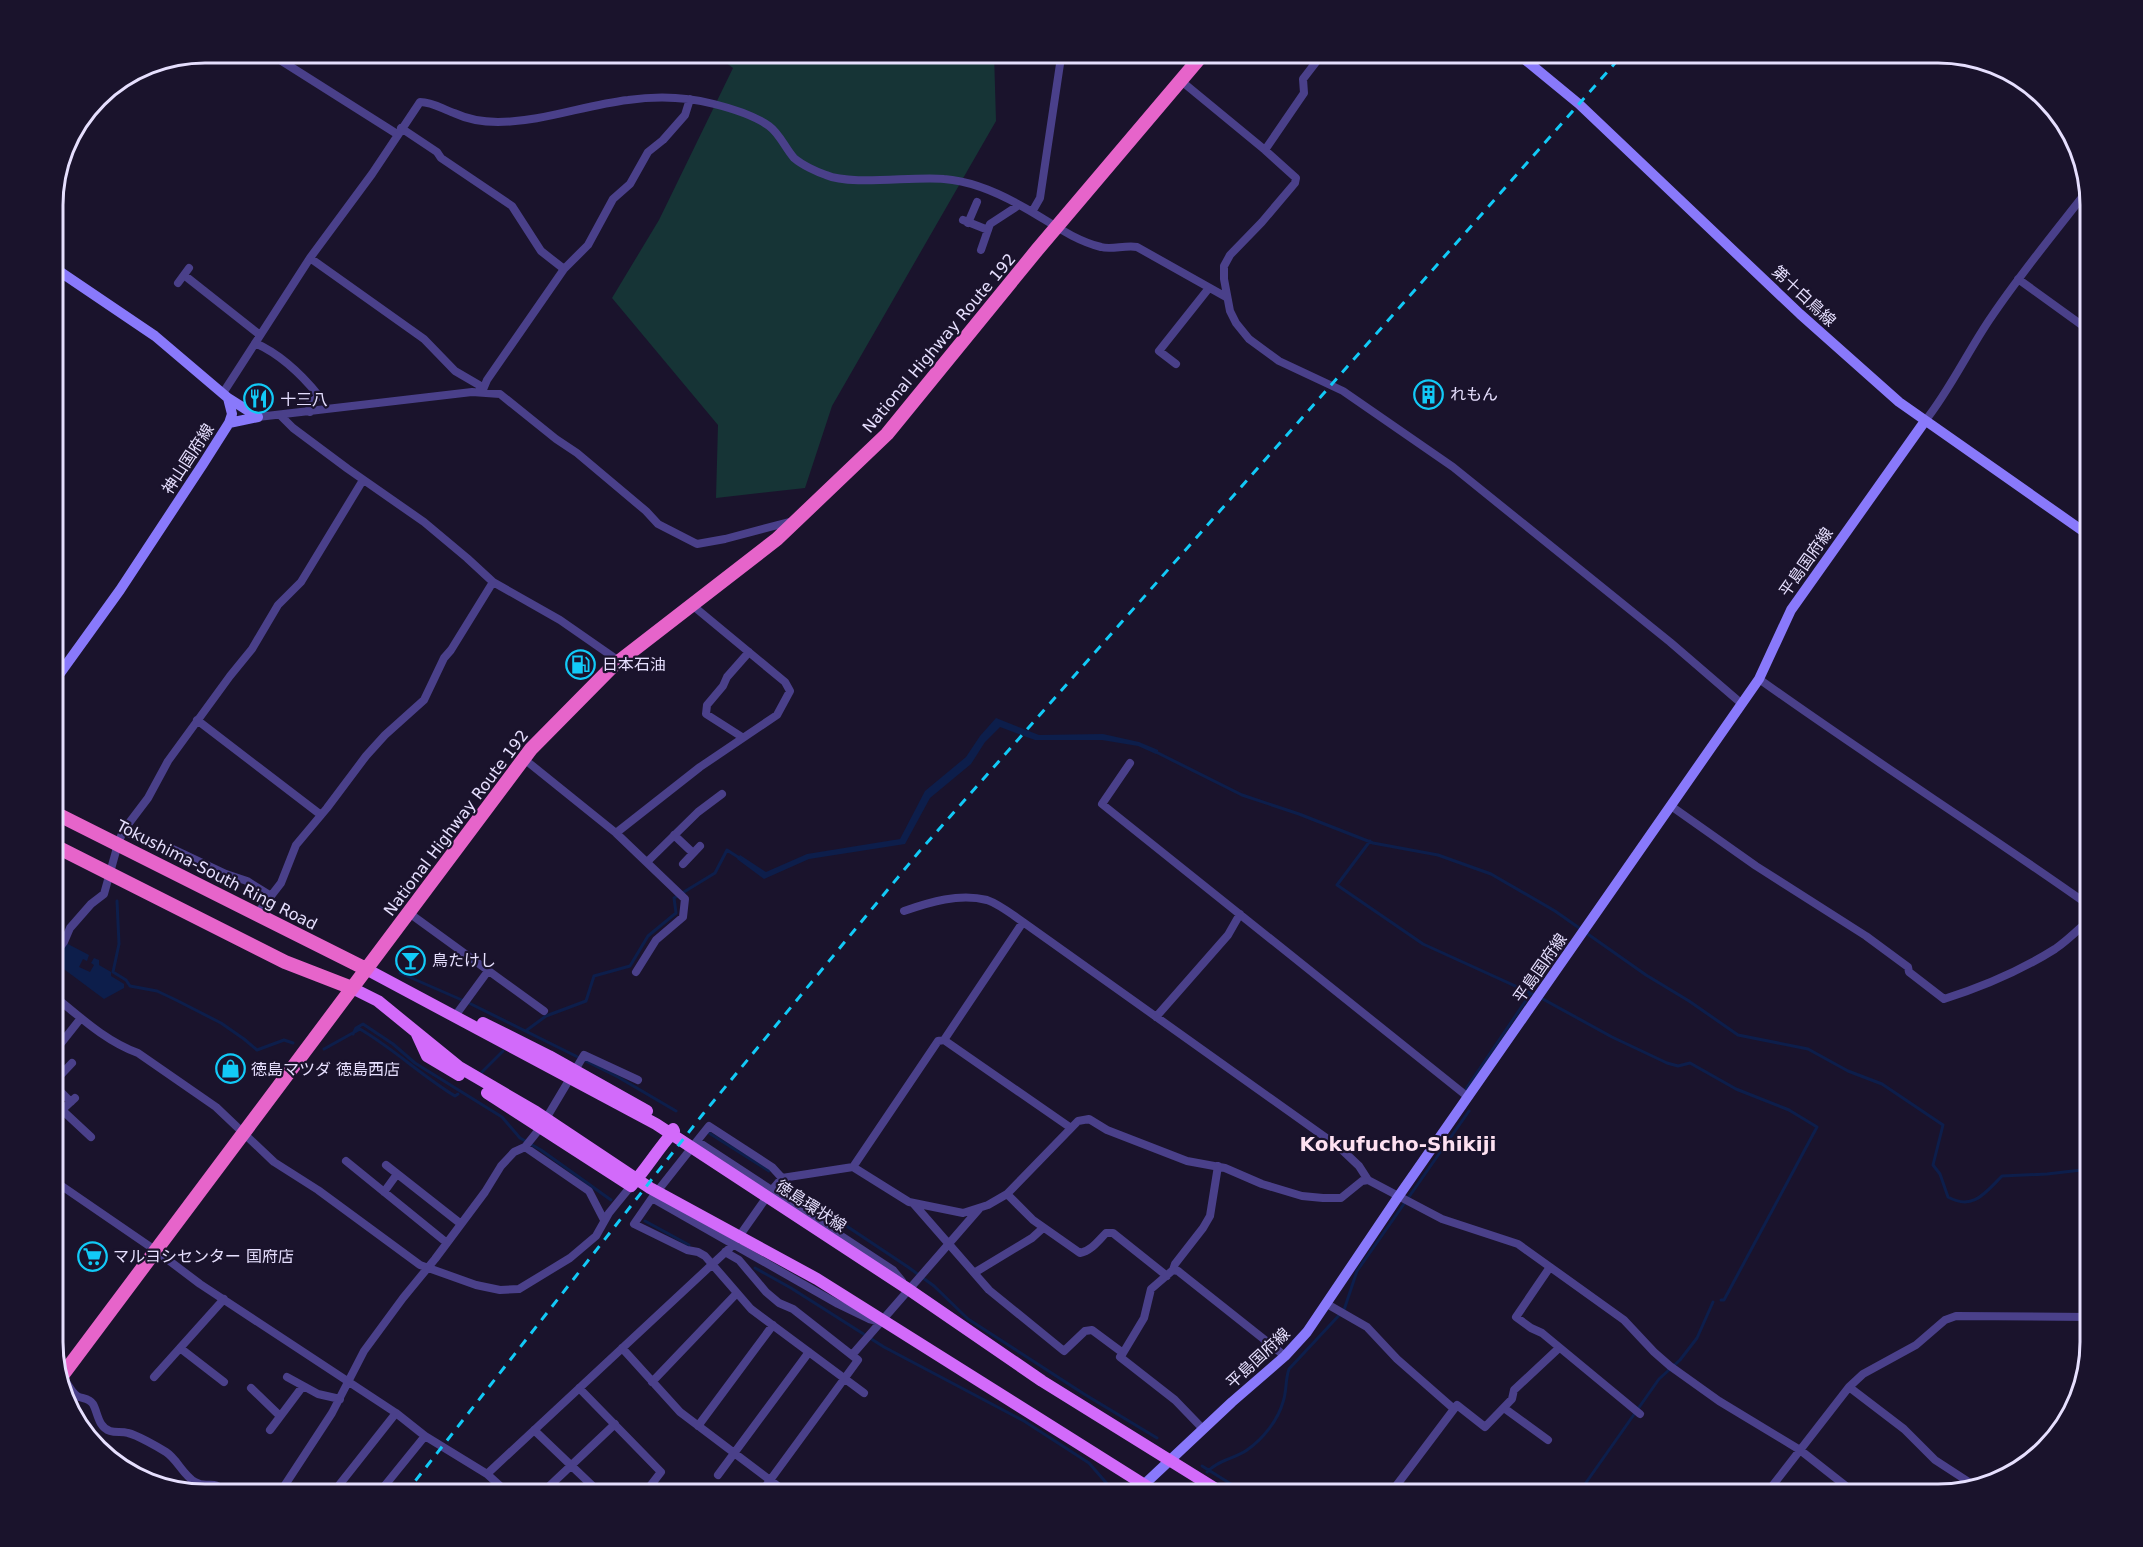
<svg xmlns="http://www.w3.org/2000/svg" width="2143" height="1547" font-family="'DejaVu Sans','Noto Sans JP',sans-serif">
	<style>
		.green { fill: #163436 }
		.water { fill: #0d1e4b }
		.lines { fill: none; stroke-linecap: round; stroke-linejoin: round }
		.stream { stroke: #0d1e4b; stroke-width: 3 }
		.minor { stroke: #4a408a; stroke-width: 8 }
		.secondary { stroke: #8979fb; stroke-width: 10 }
		.primary { stroke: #d26afa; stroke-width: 12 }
		.trunk { stroke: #e664ca; stroke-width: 14 }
		.rail { stroke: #12caf7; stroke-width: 3; stroke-dasharray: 9 8; stroke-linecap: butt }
		.labels { text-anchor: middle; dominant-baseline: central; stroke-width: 4.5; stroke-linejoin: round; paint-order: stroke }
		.street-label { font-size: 16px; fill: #e6dffe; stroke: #1a132c }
		.poi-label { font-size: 16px; fill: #e6dffe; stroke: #1a132c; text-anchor: start }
		.quarter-label { font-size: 20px; font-weight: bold; fill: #fee1f1; stroke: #1a132c }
		.rim { fill: none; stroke: #e6dffe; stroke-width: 3 }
	</style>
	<rect width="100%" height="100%" fill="#1a132c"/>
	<path class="green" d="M713,53H994L996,121L832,406L805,488L716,498L718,425L612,298L659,220L733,68Z"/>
	<path class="water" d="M996,718L1039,735L1103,734L1139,742L1158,750V753L1156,754L1138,746L1102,740H1035L1000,727L985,742L971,764L930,798L905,844L809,859L764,879L737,859L740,855L766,872L807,854L900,839L925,791L966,757L980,736Z
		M66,943L89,955L87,961L83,959L79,967L90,972L94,965L91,963L94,958L99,960V965L111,972V976L124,984V988L104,999L53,961Z"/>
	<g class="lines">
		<path class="stream" d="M1156,752L1242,795L1299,814L1373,843L1438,855L1491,874L1555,911L1646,975L1689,1001L1738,1035L1808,1049L1848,1071L1882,1084L1943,1125L1933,1165L1940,1174L1948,1197C1973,1211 1985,1193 2002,1176L2047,1174L2090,1169
			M1370,841L1337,885L1423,944L1535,995
			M117,901L119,944L113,972L126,980L130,986L157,991L176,1000L221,1023L244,1039L257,1050L284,1040L293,1043
			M400,973L471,1004L618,1077L676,1111
			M1541,998L1612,1037L1667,1063L1678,1066L1690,1063L1736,1089L1789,1110L1817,1127L1724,1300H1721
			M527,1030L546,1016L586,1001L594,976L630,966L648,936L676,913L674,898L715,873L727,850L741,859
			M353,1034L356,1028L363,1024L393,1044L415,1063L502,1117L520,1138L541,1150L611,1200
			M324,1049L360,1029C394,1049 422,1076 455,1096L458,1094
			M482,1072L503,1051
			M1466,1089L1531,993
			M709,1133L769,1171
			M787,1184L797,1193L908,1267L934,1286L968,1319L1084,1394L1157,1438
			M645,1221L689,1245
			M755,1268L791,1288L884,1347L1024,1421L1089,1463L1116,1494
			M1202,1466L1247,1494
			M1207,1472C1218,1460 1234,1459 1247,1450C1263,1439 1278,1420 1283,1402C1287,1391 1285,1380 1289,1369L1344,1310L1357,1271L1469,1111
			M1193,1494L1200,1484
			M1578,1494L1659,1379L1680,1360L1697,1338L1713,1302"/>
		<path class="minor" d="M269,53L397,134
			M1180,80L1265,150L1296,178L1295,183L1262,222L1230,255L1224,266V279L1230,311L1236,323L1249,339L1279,361L1343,391L1453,467L1670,642L1742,704
			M401,128L437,152L441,158L512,206L541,251L564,269
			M1265,150L1304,93L1303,79L1323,53
			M1032,212L1040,198L1060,64L1058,53
			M963,220L988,230
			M968,223L977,202
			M981,250L990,224L1019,205
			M310,258L424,339L455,371L479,385L482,392
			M184,275L260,335
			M2018,279L2090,331
			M178,283L189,268
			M255,343C280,354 302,375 319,396L309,404L310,412
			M1176,364L1159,351L1209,288
			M482,392L487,380L564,269L588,245L613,199L630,184L648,152L663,140L685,115L690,99
			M223,393L310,258L372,174L420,102C433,102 442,109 454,113C467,119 484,122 498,122C542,122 585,105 628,100C656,96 687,97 714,104C730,108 755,116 769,126C780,134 785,148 794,158C802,165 817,172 826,175C851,186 913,176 944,179C971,181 1001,194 1025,208C1050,222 1073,240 1101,247C1111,250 1125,245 1137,247L1226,297
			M280,415L293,428L348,469L424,522L467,558L493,582L560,620L619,661
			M258,417L472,392L500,394L556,439L577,453L646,511L658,524L697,544L725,539L793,521
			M1925,421C1950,390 1969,349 1992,316C2021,273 2055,232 2087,191
			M1759,679C1868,757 1981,829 2090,906
			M197,720L321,815
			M2090,720L2083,729L2090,737
			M742,737L706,714L707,705L723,686L727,677L749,652
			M524,759L616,833L685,899L683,917L656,940L636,972
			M1130,763L1102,804L1468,1097
			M1671,806L1756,866L1866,936L1908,967L1909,972L1944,999C1982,987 2020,971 2055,949C2067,941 2079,929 2090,919
			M123,831L169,851L173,849L226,874L247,881L271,896
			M616,833L700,767L777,715L790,691L785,682L692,605
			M674,835L693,853
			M647,862L698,812L722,794
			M683,864L700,846
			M904,911C930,902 959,893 987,900C999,904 1013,915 1023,922
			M409,913L544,1011
			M257,914L281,883L296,845L327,808L366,756L385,735L424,700L444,658L451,650L493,582
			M53,957L64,942L70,928L91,904L104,894L118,844L123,831L148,798L168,761L230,676L252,649L278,605L301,582L363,480
			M53,995C79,1016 105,1041 138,1053L216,1107L274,1162L318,1190L420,1265L476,1285L500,1290L519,1289L570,1258L596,1236L609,1213L631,1186
			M455,1016L488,971
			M1156,1017L1228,935L1240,914
			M944,1040L1071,1128
			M58,1047L81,1018
			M53,1083L72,1063
			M53,1084L71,1102
			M62,1110L91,1137
			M53,1118L75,1098
			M697,1141L709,1126L772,1167L782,1178
			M525,1147L589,1191L604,1220
			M346,1161L447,1243
			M386,1165L461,1224
			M853,1167L938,1041L944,1040L1023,922L1339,1147L1359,1166L1368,1180
			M53,1180L155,1250L200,1284L396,1413L425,1436L487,1474L509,1494
			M384,1192L397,1174
			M1007,1194L1033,1220L1080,1253C1091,1251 1098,1241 1106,1233H1113L1167,1276
			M652,1198L634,1224L687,1250L698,1252L705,1256L751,1309L864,1393
			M913,1203L989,1290L1064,1351L1085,1331L1092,1330L1123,1353L1144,1318L1151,1289L1173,1270L1178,1271L1285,1356
			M725,1252L739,1260L766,1292L779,1303L793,1309L858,1360L760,1494
			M1550,1267L1516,1317L1531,1328L1542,1333L1640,1414
			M1173,1270L1175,1264L1203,1228L1210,1216L1218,1166
			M974,1273L1032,1238L1043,1228
			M1327,1304L1367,1327L1397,1359L1454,1409
			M877,1321L869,1319L838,1304L652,1198L697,1141L893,1270L902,1281
			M180,1348L224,1382
			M622,1348L680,1412L787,1493
			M1123,1353L1120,1357L1175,1400L1203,1429
			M852,1355L979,1209
			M58,1369C64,1377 70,1391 77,1396C83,1399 89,1398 93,1404C98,1413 98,1427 110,1431C116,1433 122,1431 128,1433C137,1435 158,1447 166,1452C177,1459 183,1475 195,1482C209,1490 212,1477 227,1494
			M154,1377L224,1299
			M287,1377L318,1394L340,1399
			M652,1382L737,1293
			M1849,1387L1904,1429L1935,1460L1975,1486
			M251,1388L280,1416
			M579,1388L661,1472L644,1494
			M1504,1408L1548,1440
			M698,1426L773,1325
			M270,1430L303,1386
			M534,1430L601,1494
			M487,1474L733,1245L771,1191L782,1178L853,1167L909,1202L963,1213L988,1205L1007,1194L1078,1121L1089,1119L1107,1130L1187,1161L1225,1168L1262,1184L1302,1196L1323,1198H1341L1362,1181L1368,1180L1442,1219L1518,1244L1624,1320L1654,1352L1670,1366L1719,1401L1800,1450L1856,1494
			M718,1475L809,1352
			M279,1494L332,1413L364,1351L403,1298L435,1259L485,1192L501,1166L514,1152L525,1147L541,1127L584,1055L638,1080
			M332,1494L396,1413
			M378,1494L425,1436
			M541,1494L615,1424
			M1390,1494L1457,1405L1485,1427L1512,1399L1514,1390L1559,1348
			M1766,1494L1849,1387L1863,1374L1916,1345L1945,1320L1956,1316L2090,1317"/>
		<path class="secondary" d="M1517,53L1579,104L1800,314L1899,402L2090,536
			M228,398L258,417
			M229,423L258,417
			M53,683L120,590L203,464L229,423L232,414L228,398L155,336L53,267
			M1134,1494L1232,1402L1285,1356L1307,1332L1398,1197L1759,679L1791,610L1925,421"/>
		<path class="primary" d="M366,969L656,1124L908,1289L1042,1381L1224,1494
			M352,988L378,1001L459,1067L536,1112L650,1188L817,1279L1159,1494
			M483,1023L549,1056L647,1111
			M416,1032L427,1056L459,1075
			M487,1093L631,1186C646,1169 658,1149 674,1131L673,1129"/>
		<path class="trunk" d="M53,812L366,969
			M53,845L285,962L352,988
			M61,1377L531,749L613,666L777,539L887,434L1037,250L1204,53"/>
		<path class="rail" d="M405,1494L703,1114L918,853L1624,53"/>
	</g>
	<defs>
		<symbol id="building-ring" viewBox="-11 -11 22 22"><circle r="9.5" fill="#1a132c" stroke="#12caf7" stroke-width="1.5"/><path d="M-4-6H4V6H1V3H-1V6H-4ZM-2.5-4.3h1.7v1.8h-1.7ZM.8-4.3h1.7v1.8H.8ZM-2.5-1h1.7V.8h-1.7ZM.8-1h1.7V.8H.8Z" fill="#12caf7"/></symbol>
		<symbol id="restaurant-ring" viewBox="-11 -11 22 22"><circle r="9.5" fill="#1a132c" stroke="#12caf7" stroke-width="1.5"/><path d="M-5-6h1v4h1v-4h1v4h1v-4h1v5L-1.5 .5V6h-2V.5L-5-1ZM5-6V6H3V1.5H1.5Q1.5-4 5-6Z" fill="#12caf7"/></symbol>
		<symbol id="fuel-ring" viewBox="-11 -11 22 22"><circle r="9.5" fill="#1a132c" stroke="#12caf7" stroke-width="1.5"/><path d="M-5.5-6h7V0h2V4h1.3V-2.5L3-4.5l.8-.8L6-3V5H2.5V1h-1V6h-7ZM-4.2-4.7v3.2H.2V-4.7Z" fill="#12caf7"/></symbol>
		<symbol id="bar-ring" viewBox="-11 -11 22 22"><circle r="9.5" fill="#1a132c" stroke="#12caf7" stroke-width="1.5"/><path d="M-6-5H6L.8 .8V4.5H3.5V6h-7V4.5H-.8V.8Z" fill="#12caf7"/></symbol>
		<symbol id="shop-ring" viewBox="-11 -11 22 22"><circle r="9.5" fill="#1a132c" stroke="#12caf7" stroke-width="1.5"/><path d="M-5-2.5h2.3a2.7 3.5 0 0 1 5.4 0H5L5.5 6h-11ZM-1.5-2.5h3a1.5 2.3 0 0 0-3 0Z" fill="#12caf7"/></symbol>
		<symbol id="supermarket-ring" viewBox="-11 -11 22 22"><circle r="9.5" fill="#1a132c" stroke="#12caf7" stroke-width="1.5"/><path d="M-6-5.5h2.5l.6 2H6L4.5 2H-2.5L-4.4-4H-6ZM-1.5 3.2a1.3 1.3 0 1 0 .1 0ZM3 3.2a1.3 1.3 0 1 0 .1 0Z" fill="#12caf7"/></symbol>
	</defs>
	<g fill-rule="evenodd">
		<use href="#building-ring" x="1412" y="378" width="33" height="33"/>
		<use href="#restaurant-ring" x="242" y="382" width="33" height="33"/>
		<use href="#fuel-ring" x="564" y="648" width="33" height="33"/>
		<use href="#bar-ring" x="394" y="944" width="33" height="33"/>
		<use href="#shop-ring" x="214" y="1052" width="33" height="33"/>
		<use href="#supermarket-ring" x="76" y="1240" width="33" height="33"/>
	</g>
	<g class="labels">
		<g class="street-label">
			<text transform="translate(1804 296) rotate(43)">第十白鳥線</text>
			<text transform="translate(939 343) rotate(-50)">National Highway Route 192</text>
			<text transform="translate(188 459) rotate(-57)">神山国府線</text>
			<text transform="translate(1806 562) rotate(-55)">平島国府線</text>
			<text transform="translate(456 823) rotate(-53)">National Highway Route 192</text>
			<text transform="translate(217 875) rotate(27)">Tokushima-South Ring Road</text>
			<text transform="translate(1540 968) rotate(-55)">平島国府線</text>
			<text transform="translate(811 1206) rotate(33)">徳島環状線</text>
			<text transform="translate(1258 1358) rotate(-43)">平島国府線</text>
		</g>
		<g class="poi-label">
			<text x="1450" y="394">れもん</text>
			<text x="280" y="399">十三八</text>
			<text x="602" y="664">日本石油</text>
			<text x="432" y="960">鳥たけし</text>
			<text x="251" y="1069">徳島マツダ 徳島西店</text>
			<text x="113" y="1256">マルヨシセンター 国府店</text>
		</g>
		<g class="quarter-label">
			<text x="1398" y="1144">Kokufucho-Shikiji</text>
		</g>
	</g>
	<path d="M0 0H2143V1547H0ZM205 63H1938A142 142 0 0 1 2080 205V1342A142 142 0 0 1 1938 1484H205A142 142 0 0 1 63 1342V205A142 142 0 0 1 205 63Z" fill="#1a132c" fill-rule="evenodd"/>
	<path class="rim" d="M205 63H1938A142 142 0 0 1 2080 205V1342A142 142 0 0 1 1938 1484H205A142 142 0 0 1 63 1342V205A142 142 0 0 1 205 63Z"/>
</svg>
